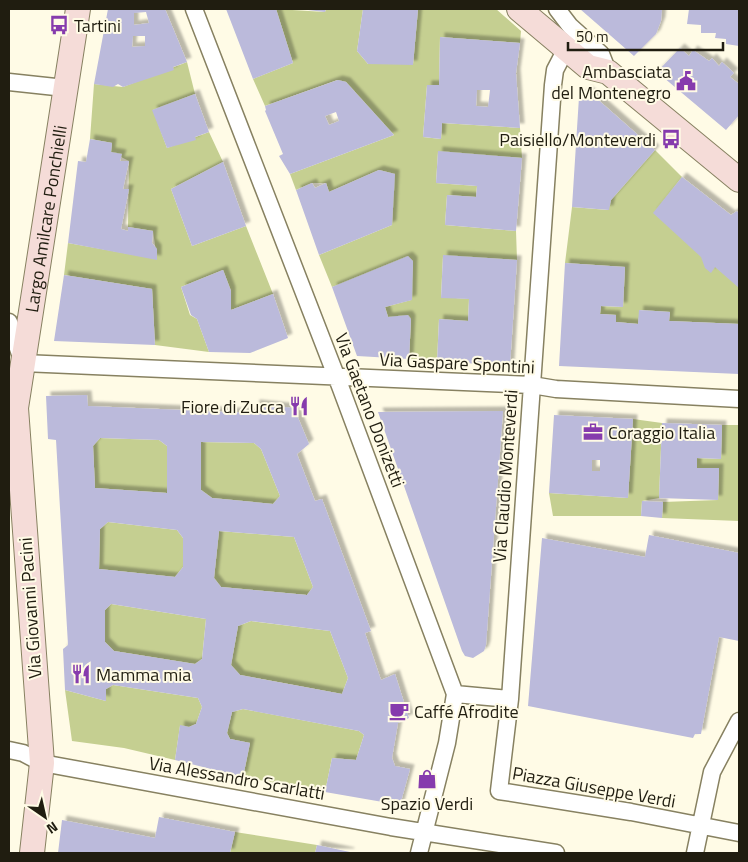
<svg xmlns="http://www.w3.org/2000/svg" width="748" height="862" font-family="'Titillium Web',sans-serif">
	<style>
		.green { fill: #c5cf91 }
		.building { fill: #bbbadb; fill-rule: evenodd; filter: url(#shadow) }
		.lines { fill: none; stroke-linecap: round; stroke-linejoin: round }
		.street-casing { stroke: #878161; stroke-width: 19 }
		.secondary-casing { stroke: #878161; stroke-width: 26 }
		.street { stroke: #fff; stroke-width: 16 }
		.secondary { stroke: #f5dcd8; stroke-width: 24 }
		.labels { text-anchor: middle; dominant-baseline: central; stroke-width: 4; stroke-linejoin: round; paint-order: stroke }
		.poi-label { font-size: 18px; fill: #201d10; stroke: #fffbe6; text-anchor: start }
		.street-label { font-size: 18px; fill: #201d10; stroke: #fffbe6 }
	</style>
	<defs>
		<filter id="shadow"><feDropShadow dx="4.5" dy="-4.5" stdDeviation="1" flood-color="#0004"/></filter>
	</defs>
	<rect width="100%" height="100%" fill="#fffbe6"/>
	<path class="green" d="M276,9L325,12L326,9H363L357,51L368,64H413L418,9H496L521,31L520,43L440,37L439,85H427L423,137L441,139L442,123L520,128L522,158L438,152L436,183L477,186L476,197L447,195L445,225L516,231L517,260L443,256L441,297L469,299L468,321L439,319L437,362L409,359L411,320L388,317L385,307L411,300L413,261L332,287L319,255L392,225L394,174L379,170L329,192L326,183H312L296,190L290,174L394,135L346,82L337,80L265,106L253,79L293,63Z
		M187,62L195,94L153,110L167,148L209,132L223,162L171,189L192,246L246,226L273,294L231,310V291L223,270L181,287L190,315L197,319L209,352L155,345L152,289L64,275L68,243L157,259L153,231L128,227L129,161L111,152L112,143L90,139L94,84L123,87Z
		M655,150L682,177L654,213L739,287V324L669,321L670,312L640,310L638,324L616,322V315L600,314L601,306L623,307L625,267L565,263L572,207L608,210L611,200Z
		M633,419L662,423L659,498L642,501L641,516H553L549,493L628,498Z
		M722,425H739V521L662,518L663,502L718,500L719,469L697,468V458L721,459Z
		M100,438L159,440L167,446V493L95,488L93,446Z
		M201,442L254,443L261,449L280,496L273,504L212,498L201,490Z
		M108,522L177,530L183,538V567L175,577L99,569L100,529Z
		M219,531L294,537L313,587L307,595L221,587L214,578Z
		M111,604L206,619L202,659L195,664L114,651L105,642V610Z
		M251,621L330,631L348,678L342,694L240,675L231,665L238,626Z
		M113,685L198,698L202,707L196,724L189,727L180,726L175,760L124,748L72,741L65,690L106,701V689Z
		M243,709L359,731L364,735L356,760L332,758L325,792L243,777L250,743L230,739L227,733L232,712Z
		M235,832L317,845L315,853H230Z"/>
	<path class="building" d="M108,9H165L187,62L173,67L174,70L123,87L118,84L113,87L94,84ZM146,12L149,23L134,25V13ZM133,36H145V46L132,47Z
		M226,9H276L293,63L253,79Z
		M299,9H326L325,12Z
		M363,9H418L413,65L368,64L357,51Z
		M580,9H662L661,21L656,34L634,56Z
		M689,9H739V46L726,44V39L715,38L716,33H701V25L687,24Z
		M440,37L520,43L516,73L520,128L442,123L441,139L423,137L427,85H439ZM477,90H490L488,107L476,106Z
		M680,48L689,56L693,50L709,61L712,58L719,66L722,62L734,73L730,77L739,84V115L726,130L657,72Z
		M338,80L346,82L394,135L290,174L279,156L283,154L265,111L266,110L265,106ZM336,112L339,121L329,125L325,116Z
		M587,90L655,150L611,200L609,210L572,207L579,97Z
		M195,94L209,132L195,137L196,140L167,148L152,110Z
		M90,139L112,143L111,152L122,154L120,161H129L123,189H129L121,229L128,231V227L153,231L152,243L157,249V260L68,243L78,161L86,162Z
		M438,151L522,158L516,231L445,225L447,195L476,197L477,186L436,183Z
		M223,162L246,226L192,246L171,189Z
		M379,170L395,174L392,225L319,255L296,190L312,183L315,188L326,183L329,192Z
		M682,177L731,215L737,211L739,214V288L715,267L711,273L705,268L701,257L653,213Z
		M443,255L517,260L510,365L437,362L439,319L468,321L469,299L441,298Z
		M408,256L413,261L412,300L385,307L388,317L408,315L411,319L409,359L357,356L332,287Z
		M565,263L625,267L623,307L601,306L600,314L616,315V322L638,324L639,310L670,312L669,321L739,324V374L559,366Z
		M223,270L231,291V310L273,294L288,338L250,353L209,352L197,319L191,315L181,287Z
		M64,275L152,289L155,345L54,341Z
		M87,395L88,406L255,413V404L294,408L309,444L297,454L315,501L322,499L371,631L365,633L381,680L395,674L409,718L398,723L392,758L395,766L410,769L400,805L325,792L332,758L356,760L364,735L359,731L243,709L232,712L227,733L230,739L250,743L243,777L175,760L180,725L189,727L196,724L202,707L198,698L113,685L106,689V701L65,690L63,649L68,645L56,440L48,439L46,396ZM100,438L159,440L167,446V493L95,488L93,446ZM201,442L254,443L261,449L280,496L273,504L212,498L201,490ZM108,522L177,530L183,538V567L175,577L99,569L100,529ZM219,531L294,537L313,587L307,595L221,587L214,578ZM111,604L206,619L202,659L195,664L114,651L105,642V610ZM251,621L330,631L348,678L342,694L240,675L231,665L238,626Z
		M503,411L486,645L484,651L473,658L465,656L462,651L378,412Z
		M554,415L633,419L628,498L549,493ZM592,460H600V471H592Z
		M662,423L722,425L721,459L697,458V468H719L718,500L659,498Z
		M642,501L663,502L662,518L641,516Z
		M649,535L739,553V641L719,637L701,734H695L693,738L528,706L542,538L645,557Z
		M159,817L235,832L230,853H58L62,820L155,838Z
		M317,845L350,852V853H315Z"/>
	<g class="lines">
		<defs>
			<path id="street" d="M194,9L340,386L455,694L447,743L419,853
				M557,9L570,26L601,54L608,72
				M566,49L555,70L553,85L510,699L499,791L631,812L739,833
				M9,82L65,88
				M9,322L23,363L532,385L556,389L739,399
				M455,694L510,699
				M9,750L23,753L42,763L391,827L556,853
				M695,853L712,772L739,721"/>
			<g id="secondary">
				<path d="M519,9L588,67L608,72L739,180"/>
				<path id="s1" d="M32,853L42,763L16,408L78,9"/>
			</g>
		</defs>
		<use href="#street" class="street-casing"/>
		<use href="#secondary" class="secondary-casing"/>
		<use href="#street" class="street"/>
		<use href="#secondary" class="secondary"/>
	</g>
	<defs>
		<symbol id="bus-bare" viewBox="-9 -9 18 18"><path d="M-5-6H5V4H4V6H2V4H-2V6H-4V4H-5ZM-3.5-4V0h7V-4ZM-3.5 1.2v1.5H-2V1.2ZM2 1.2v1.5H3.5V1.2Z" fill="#863bad" stroke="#fffbe6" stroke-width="2.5" paint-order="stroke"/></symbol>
		<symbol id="civic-bare" viewBox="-9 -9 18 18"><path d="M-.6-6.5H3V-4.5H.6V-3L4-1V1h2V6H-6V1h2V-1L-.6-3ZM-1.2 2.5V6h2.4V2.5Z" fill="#863bad" stroke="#fffbe6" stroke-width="2.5" paint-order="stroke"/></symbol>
		<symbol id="restaurant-bare" viewBox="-9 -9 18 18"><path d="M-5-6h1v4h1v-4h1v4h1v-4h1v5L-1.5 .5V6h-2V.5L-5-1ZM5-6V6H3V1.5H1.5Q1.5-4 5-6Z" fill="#863bad" stroke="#fffbe6" stroke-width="2.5" paint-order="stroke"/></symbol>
		<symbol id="office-bare" viewBox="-9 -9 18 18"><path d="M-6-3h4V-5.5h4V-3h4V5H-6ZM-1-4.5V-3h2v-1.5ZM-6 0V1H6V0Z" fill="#863bad" stroke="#fffbe6" stroke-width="2.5" paint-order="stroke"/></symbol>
		<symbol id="cafe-bare" viewBox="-9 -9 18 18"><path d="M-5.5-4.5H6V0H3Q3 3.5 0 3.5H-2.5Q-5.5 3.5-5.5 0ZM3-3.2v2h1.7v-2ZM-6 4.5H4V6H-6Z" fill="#863bad" stroke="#fffbe6" stroke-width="2.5" paint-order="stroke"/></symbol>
		<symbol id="shop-bare" viewBox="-9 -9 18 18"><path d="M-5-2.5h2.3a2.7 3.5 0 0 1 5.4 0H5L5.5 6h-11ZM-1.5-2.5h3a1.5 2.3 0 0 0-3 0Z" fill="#863bad" stroke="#fffbe6" stroke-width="2.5" paint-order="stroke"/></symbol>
	</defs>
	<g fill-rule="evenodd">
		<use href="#bus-bare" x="45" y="11" width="28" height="28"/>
		<use href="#civic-bare" x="672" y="67" width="28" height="28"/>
		<use href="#bus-bare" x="657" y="125" width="28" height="28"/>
		<use href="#restaurant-bare" x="285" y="392" width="28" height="28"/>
		<use href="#office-bare" x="579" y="418" width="28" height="28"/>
		<use href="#restaurant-bare" x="67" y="660" width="28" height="28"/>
		<use href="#cafe-bare" x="385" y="697" width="28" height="28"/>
		<use href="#shop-bare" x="413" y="765" width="28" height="28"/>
	</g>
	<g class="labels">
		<g class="poi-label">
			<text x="74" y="25">Tartini</text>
			<text x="671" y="71" text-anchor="end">Ambasciata<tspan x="671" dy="21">del Montenegro</tspan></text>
			<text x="656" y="139" text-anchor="end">Paisiello/Monteverdi</text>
			<text x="284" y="406" text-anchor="end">Fiore di Zucca</text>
			<text x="608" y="432">Coraggio Italia</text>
			<text x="96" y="674">Mamma mia</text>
			<text x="414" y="711">Caffé Afrodite</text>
			<text x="427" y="803" text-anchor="middle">Spazio Verdi</text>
		</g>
		<g class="street-label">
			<text stroke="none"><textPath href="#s1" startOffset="638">Largo Amilcare Ponchielli</textPath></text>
			<text transform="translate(457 363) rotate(3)">Via Gaspare Spontini</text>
			<text transform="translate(370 410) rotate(69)">Via Gaetano Donizetti</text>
			<text transform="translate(505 476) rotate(-86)">Via Claudio Monteverdi</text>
			<text transform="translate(30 608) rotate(-94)">Via Giovanni Pacini</text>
			<text transform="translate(237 778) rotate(10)">Via Alessandro Scarlatti</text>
			<text transform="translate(594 787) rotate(10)">Piazza Giuseppe Verdi</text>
		</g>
	</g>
	<rect width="748" height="862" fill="none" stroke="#201d10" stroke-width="20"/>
	<g transform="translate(45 817) rotate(146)" stroke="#fffbe6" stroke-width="4" paint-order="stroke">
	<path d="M0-4L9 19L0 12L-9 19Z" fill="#201d10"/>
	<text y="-8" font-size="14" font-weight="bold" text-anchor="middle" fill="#201d10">N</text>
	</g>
	<path d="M568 42v8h155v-8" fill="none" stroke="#201d10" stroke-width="2.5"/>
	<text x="576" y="42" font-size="15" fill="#201d10" stroke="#fffbe6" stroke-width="4" paint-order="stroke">50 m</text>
</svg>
